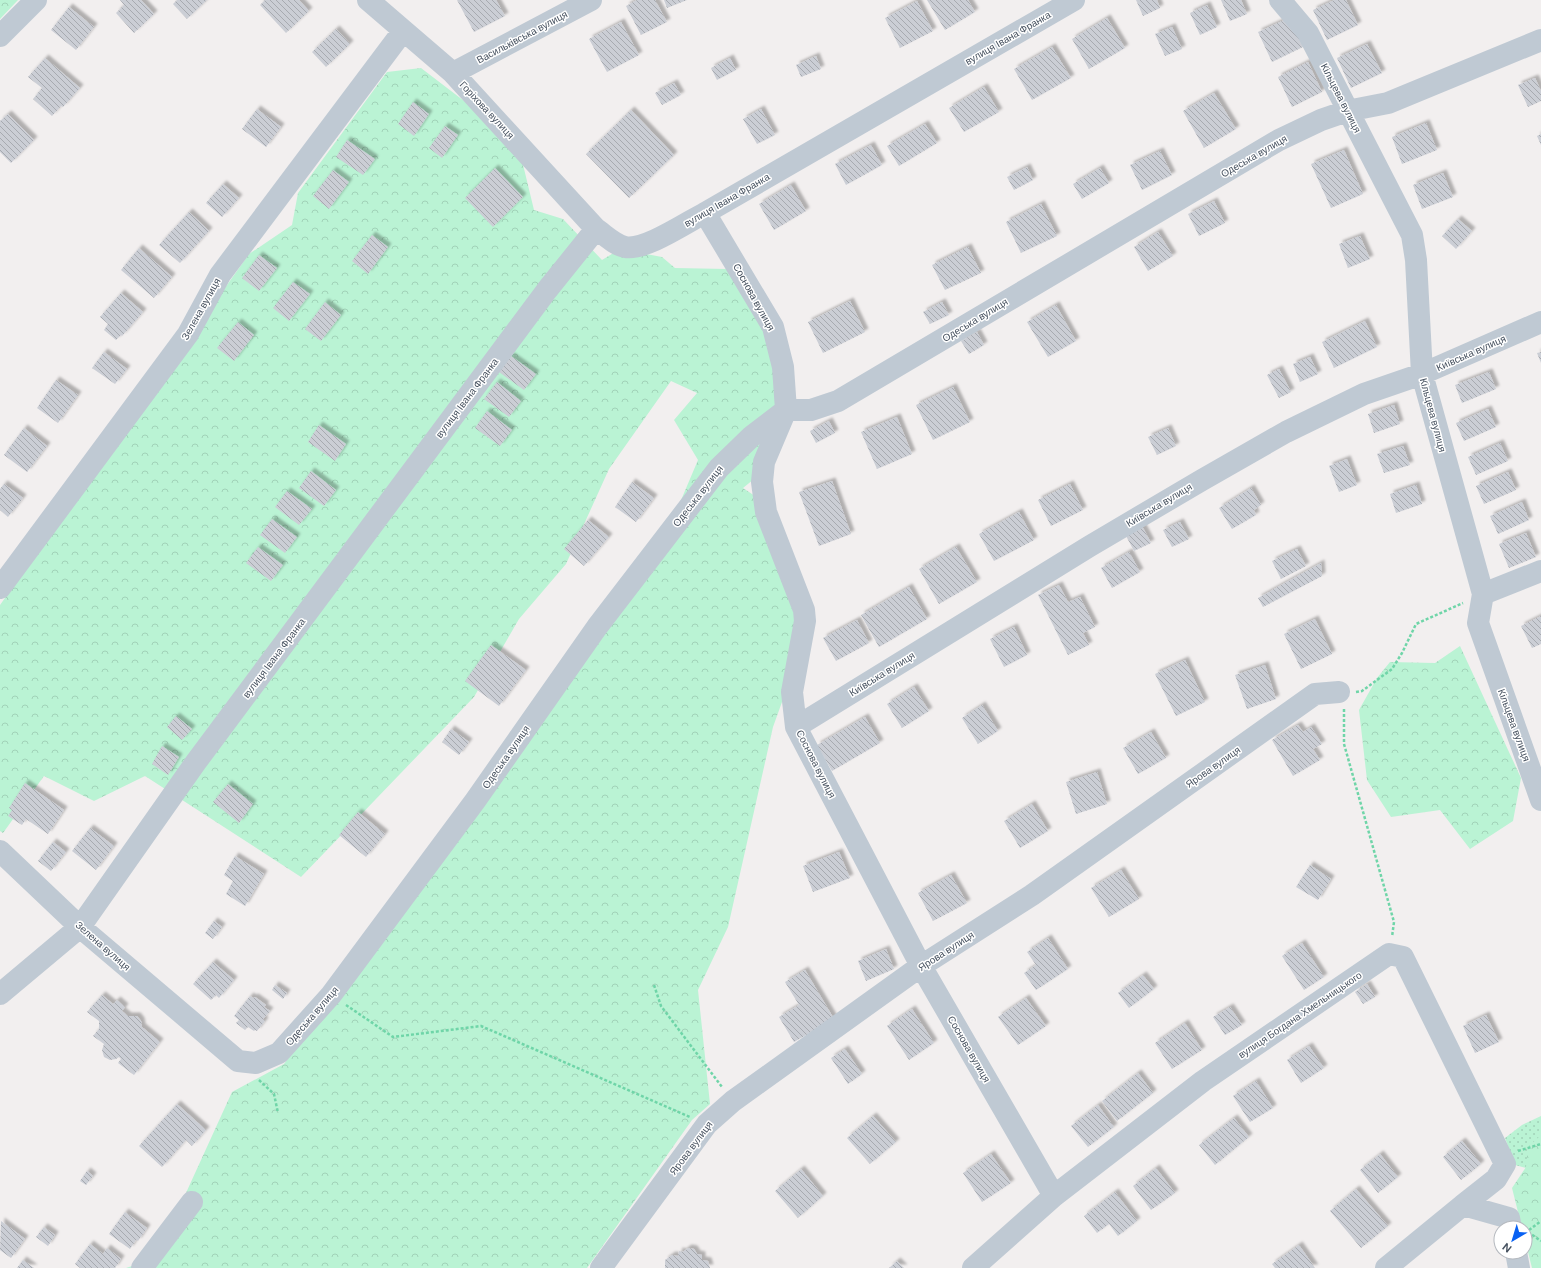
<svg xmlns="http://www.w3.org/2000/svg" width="1541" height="1268" font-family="'DM Sans',sans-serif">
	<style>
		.green { fill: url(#green-dots) }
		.forest { fill: url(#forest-crowns) }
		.building { fill: url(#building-back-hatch); filter: url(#shadow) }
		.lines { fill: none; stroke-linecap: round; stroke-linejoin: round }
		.path { stroke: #6fd5a8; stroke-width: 2.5; stroke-dasharray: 3 2; stroke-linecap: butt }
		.minor { stroke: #bfc9d3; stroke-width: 22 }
		.labels { text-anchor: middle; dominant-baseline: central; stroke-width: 3; stroke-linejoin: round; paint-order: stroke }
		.street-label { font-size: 10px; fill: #46515f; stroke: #fff }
	</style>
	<defs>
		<pattern id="green-dots" width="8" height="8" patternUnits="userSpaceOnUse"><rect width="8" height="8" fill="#baf3d4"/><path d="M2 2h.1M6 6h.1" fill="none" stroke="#a1d2b8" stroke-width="1.8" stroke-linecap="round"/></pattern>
		<pattern id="forest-crowns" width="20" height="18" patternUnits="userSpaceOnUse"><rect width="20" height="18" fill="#baf3d4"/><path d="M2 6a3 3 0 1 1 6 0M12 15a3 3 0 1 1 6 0" fill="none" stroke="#a1d2b8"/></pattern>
		<pattern id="building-back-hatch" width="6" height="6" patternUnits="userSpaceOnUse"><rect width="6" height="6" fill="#cbced5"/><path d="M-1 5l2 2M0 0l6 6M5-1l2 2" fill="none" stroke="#a7aab0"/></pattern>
		<filter id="shadow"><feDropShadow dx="3.5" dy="-3.5" stdDeviation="1" flood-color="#0004"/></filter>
	</defs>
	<rect width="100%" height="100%" fill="#f2efef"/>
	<path class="green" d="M1541,1116V1172L1515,1165L1505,1138L1522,1125Z"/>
	<path class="forest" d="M0,0H18L0,19Z
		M421,68L489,120L519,148L534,210L563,219L602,260L620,249L662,257L675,268L728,269L789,354L759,475L743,488L767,504L806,647L782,702L773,727L728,927L698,990L710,1104L692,1120L587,1268H126L132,1266L170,1228L232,1092L284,1064L651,571L698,460L674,420L697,393L671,381L609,469L566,564L519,619L474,697L301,877L145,776L94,801L44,776L3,833L0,831V605L249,254L292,225L298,193L387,72Z
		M1460,646L1521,778L1513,821L1470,849L1440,810L1391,817L1367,780L1359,710L1377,678L1390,662L1435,663Z
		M1541,1135V1268H1532L1525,1240V1228H1522L1512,1188L1526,1167L1528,1147Z"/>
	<path class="building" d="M120,0H141L154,14L134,33L116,13L124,5Z
		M177,0H207L187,19L173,4Z
		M265,0H299L309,11L286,33L260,5Z
		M457,0H496L505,16L474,32Z
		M637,0H655L667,22L641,35L626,6Z
		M664,0H687L667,8Z
		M927,0H968L975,12L945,30Z
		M1136,0H1157L1160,8L1143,16Z
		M1221,0H1241L1247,14L1230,21Z
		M1334,0H1346L1358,25L1327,40L1313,10Z
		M917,1L933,31L900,48L885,18Z
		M1207,5L1217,27L1200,35L1190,13Z
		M69,7L94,27L76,50L51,30Z
		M1291,17L1305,46L1272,62L1258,32Z
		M1107,18L1125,48L1089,69L1072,39Z
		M621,22L639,55L607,72L589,39Z
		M1172,27L1182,49L1165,56L1155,34Z
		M336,29L350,44L326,67L312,52Z
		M1367,44L1382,73L1351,88L1337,58Z
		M1052,47L1071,78L1032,100L1014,69Z
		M816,56L821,69L801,77L796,65Z
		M45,58L80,88L63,107L61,106L52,116L33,99L42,88L28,77Z
		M730,58L736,70L717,80L711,68Z
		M1308,62L1322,92L1292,107L1278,77Z
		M1535,78L1541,91V101L1528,107L1518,85Z
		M674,83L681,95L662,105L655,93Z
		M984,87L999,112L964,132L949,108Z
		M1214,93L1236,129L1204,148L1183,111Z
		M413,102L429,114L414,136L398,124Z
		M257,109L281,127L266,147L242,129Z
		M761,109L775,135L757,144L743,119Z
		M631,110L674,155L629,198L586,154Z
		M8,114L34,140L11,163L0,152V121Z
		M1426,123L1437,150L1402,164L1392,137Z
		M925,124L937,143L899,166L887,146Z
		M445,126L458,135L442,158L429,148Z
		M1541,134V145L1537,136Z
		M347,140L375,159L363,175L336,157Z
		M871,145L882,165L846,185L835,164Z
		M1344,150L1363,194L1331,208L1311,164Z
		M1160,151L1172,175L1142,190L1130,165Z
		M1027,167L1033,180L1014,190L1007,177Z
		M495,168L523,197L493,227L465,198Z
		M1100,168L1109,183L1082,199L1073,184Z
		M333,170L349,182L329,209L313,196Z
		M1443,173L1453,197L1422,209L1413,185Z
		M223,184L239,198L222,217L206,203Z
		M791,185L806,211L774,230L759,204Z
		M1214,201L1225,223L1199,236L1188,214Z
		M1041,204L1057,236L1021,253L1006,222Z
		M189,212L209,231L180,263L159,245Z
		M1458,219L1472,231L1456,249L1442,236Z
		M1158,232L1173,256L1148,271L1134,247Z
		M372,235L388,247L368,274L352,261Z
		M1360,236L1370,259L1348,268L1339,244Z
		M968,247L981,273L945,290L932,265Z
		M139,248L172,277L154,298L121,270Z
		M259,255L277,268L259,291L242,278Z
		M293,282L310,294L289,321L273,308Z
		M121,293L143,312L122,336L121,335L116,340L104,330L108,324L100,317Z
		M850,301L865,332L823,353L808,322Z
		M325,302L341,315L321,341L305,329Z
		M942,302L949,315L930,324L923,312Z
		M1056,305L1076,341L1048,357L1027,322Z
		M1365,321L1377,347L1334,368L1322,342Z
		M238,322L254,335L234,361L217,348Z
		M977,332L984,345L969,354L961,341Z
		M104,352L127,369L115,384L92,368Z
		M1541,352V363L1537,353Z
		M511,356L536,374L524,390L499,372Z
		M1310,357L1318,374L1300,382L1293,364Z
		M1279,369L1291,392L1279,398L1267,375Z
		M1489,372L1496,389L1462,403L1455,385Z
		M56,380L78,395L58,423L37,408Z
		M497,382L521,401L509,417L484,399Z
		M953,387L970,422L933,440L916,405Z
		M1394,405L1400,424L1374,433L1368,414Z
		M1488,409L1496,427L1464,441L1456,423Z
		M487,411L512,430L500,446L475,428Z
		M897,417L912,454L877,469L861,432Z
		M829,421L835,433L816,443L810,431Z
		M319,425L346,444L335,461L308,442Z
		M24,428L47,446L27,472L4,455Z
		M1168,428L1176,446L1157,455L1148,437Z
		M1500,443L1508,461L1476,475L1468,457Z
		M1403,446L1410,465L1384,473L1377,454Z
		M1347,459L1357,485L1339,492L1329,466Z
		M311,471L336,490L324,506L299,488Z
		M1508,472L1516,490L1484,504L1476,486Z
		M832,481L851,534L819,546L799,492Z
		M632,482L654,498L636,522L615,507Z
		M4,484L23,498L8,517L0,510V489Z
		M1070,484L1083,510L1051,526L1038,500Z
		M1416,485L1422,504L1396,513L1390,494Z
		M1251,488L1261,505L1254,510L1256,515L1232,529L1219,508Z
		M287,491L312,509L299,525L275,507Z
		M1522,502L1529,520L1498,534L1490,516Z
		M1019,512L1034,540L994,561L979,534Z
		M272,519L297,537L285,553L260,535Z
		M588,520L609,537L584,566L564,549Z
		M1180,522L1189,539L1172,547L1163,530Z
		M1142,526L1151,543L1134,551L1125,534Z
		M1526,533L1536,557L1509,568L1499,544Z
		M258,547L283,565L271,581L246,563Z
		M956,547L977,582L939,604L919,569Z
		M1297,549L1306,566L1281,579L1272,561Z
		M1129,552L1140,572L1112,588L1101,568Z
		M1321,563L1322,576L1263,607L1258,598Z
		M1059,585L1068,602L1080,597L1095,627L1083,633L1089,645L1068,655L1038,595Z
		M909,587L927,619L879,647L861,615Z
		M1541,616V644L1532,648L1521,626Z
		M1315,619L1332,654L1301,669L1284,634Z
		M857,620L869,643L836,661L823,638Z
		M1014,627L1027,655L1004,667L990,639Z
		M491,645L526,670L499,706L465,681Z
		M1185,660L1205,702L1176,716L1155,674Z
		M1265,665L1276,699L1247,709L1235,675Z
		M914,687L929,711L902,728L887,704Z
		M982,705L998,731L978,744L962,718Z
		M176,716L192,729L182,740L167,727Z
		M865,717L880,743L832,771L817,745Z
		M1298,725L1303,732L1311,727L1322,744L1313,749L1320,760L1293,776L1272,740Z
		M451,729L469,742L459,755L442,742Z
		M1151,732L1166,758L1138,774L1123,748Z
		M162,746L179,757L168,775L152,764Z
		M1097,772L1107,804L1076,814L1066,782Z
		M25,783L64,810L48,834L26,819L22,825L8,816L12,810L9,808Z
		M228,784L253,804L239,823L213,802Z
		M1032,804L1048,831L1020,848L1004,821Z
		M358,812L385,834L366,857L339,835Z
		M90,828L114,846L96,870L72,851Z
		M53,842L66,852L51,871L38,861Z
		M839,852L850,878L813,892L803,866Z
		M235,856L264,874L245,906L226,894L233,881L224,875Z
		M1310,865L1331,879L1318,900L1296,887Z
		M1121,870L1139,899L1109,917L1091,888Z
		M951,875L967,903L933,921L918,893Z
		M214,921L222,927L213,939L205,933Z
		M1048,938L1068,969L1036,990L1024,973L1036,965L1027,952Z
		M1302,943L1324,977L1304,990L1282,956Z
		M886,949L894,969L866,981L858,961Z
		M213,962L234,980L219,998L216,995L211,1000L193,984Z
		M805,970L834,1019L794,1042L779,1017L799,1005L785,982Z
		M1143,975L1154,989L1129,1008L1118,993Z
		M1367,984L1375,997L1363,1004L1355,992Z
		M275,985L287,993L283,999L272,990Z
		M102,995L113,1004L117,1000L125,1007L122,1011L128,1016H137L141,1021L142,1027L160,1042L134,1075L118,1063L121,1059L119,1057L116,1059L110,1060L104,1057L102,1050L104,1044L93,1036L99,1029V1021L87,1012Z
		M250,996L253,998L255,997L266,1005L264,1007L270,1011L263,1019L265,1021L257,1031L255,1030L254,1031L248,1027L245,1030L236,1023L239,1020L234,1016Z
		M1026,998L1046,1026L1018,1045L998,1017Z
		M1230,1007L1242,1025L1225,1035L1213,1017Z
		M912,1009L934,1043L909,1060L887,1026Z
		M1486,1015L1499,1042L1475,1053L1463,1026Z
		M1185,1023L1202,1050L1172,1069L1155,1043Z
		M1309,1046L1324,1068L1301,1083L1287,1060Z
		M845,1049L862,1074L848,1084L831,1058Z
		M1138,1073L1153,1093L1117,1121L1102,1101Z
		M1256,1081L1273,1108L1250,1122L1233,1096Z
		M177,1104L206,1130L192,1146L186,1140L162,1167L139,1146Z
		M1098,1105L1114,1127L1088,1147L1071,1126Z
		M873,1116L896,1142L870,1164L847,1138Z
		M1234,1118L1249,1137L1215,1165L1199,1145Z
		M1462,1141L1481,1164L1461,1180L1443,1157Z
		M991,1154L1011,1183L982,1202L963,1173Z
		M1380,1154L1398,1177L1378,1193L1360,1170Z
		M1156,1168L1175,1193L1151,1210L1133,1186Z
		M801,1169L823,1196L798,1218L775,1191Z
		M87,1171L93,1176L86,1185L80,1181Z
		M1356,1189L1388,1226L1361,1248L1330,1211Z
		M1115,1192L1137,1221L1118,1236L1109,1224L1097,1233L1084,1216Z
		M125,1212L147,1228L138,1241L136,1240L130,1249L109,1234Z
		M1,1221L25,1239L11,1258L0,1250Z
		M44,1227L55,1235L48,1246L36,1237Z
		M90,1244L103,1254L107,1248L121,1259L115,1268H80L75,1264Z
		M1299,1245L1315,1268H1275L1272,1264Z
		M688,1248L694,1249L697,1254L702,1255V1260L708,1261L710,1268H665V1260L672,1255L678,1256L679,1251L683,1252Z
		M23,1260L34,1268H17Z
		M897,1261L904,1268H889Z"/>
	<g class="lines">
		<path class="path" d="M1356,692L1362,691L1392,669L1402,653L1416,624L1463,603
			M1344,709V744L1394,922L1392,937
			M654,985L661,1006L722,1087
			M346,1005L393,1037L481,1026L690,1117
			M259,1080L274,1094L278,1113
			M1518,1151L1541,1144
			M1529,1230L1541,1221
			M1528,1232L1541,1241"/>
		<path class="minor" d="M368,0L453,73L596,229C605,235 615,245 625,247C645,251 687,222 705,213L1074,0
			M1280,0L1308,33L1412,235L1416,260L1422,374L1483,594L1478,623L1541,800
			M0,36L36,0
			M453,73L591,0
			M705,213L773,327L783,367L786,410L764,462L762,482L766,512L804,610L805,621L792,692L796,727L921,966L1054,1196
			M0,588L188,334L220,275L403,31
			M1483,594L1541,571
			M796,727L1090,546L1202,480L1286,432L1364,394L1422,374L1541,322
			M0,851L80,927L238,1061L256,1063L279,1053L331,995L475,801L597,627L719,468L752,436L786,410H811L838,401L1279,140L1321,120L1347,111L1388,103L1541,40
			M0,994L80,927L196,762L547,290L596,229
			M1516,1252L1519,1268
			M142,1268L192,1202
			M601,1268L707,1124L733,1101L921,966L1032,895L1315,694L1339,692
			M973,1268L1054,1196L1203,1081L1389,954L1403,957L1505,1164L1496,1179L1463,1205
			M1386,1268L1463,1205L1509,1218L1511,1228"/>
	</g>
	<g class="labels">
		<g class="street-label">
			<text transform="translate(522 37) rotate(-28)">Васильківська вулиця</text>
			<text transform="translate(1008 38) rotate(-30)">вулиця Івана Франка</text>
			<text transform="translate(1341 98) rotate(63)">Кільцева вулиця</text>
			<text transform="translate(487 110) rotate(47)">Горіхова вулиця</text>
			<text transform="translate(1254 156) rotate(-30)">Одеська вулиця</text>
			<text transform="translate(727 200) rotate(-30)">вулиця Івана Франка</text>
			<text transform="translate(754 297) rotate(61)">Соснова вулиця</text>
			<text transform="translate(201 309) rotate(-61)">Зелена вулиця</text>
			<text transform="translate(975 320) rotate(-31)">Одеська вулиця</text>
			<text transform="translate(1471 353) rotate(-24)">Київська вулиця</text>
			<text transform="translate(467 398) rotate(-53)">вулиця Івана Франка</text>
			<text transform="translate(1433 415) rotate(75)">Кільцева вулиця</text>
			<text transform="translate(698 496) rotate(-52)">Одеська вулиця</text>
			<text transform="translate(1159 505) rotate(-31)">Київська вулиця</text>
			<text transform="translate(274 658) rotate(-53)">вулиця Івана Франка</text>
			<text transform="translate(882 674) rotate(-32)">Київська вулиця</text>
			<text transform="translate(1514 725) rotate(70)">Кільцева вулиця</text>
			<text transform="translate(506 757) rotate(-55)">Одеська вулиця</text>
			<text transform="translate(816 764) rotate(63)">Соснова вулиця</text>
			<text transform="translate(1213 767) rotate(-35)">Ярова вулиця</text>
			<text transform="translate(103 946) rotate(41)">Зелена вулиця</text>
			<text transform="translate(946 951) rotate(-33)">Ярова вулиця</text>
			<text transform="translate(1300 1015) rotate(-34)">вулиця Богдана Хмельницького</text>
			<text transform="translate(312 1016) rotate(-49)">Одеська вулиця</text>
			<text transform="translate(969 1049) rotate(60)">Соснова вулиця</text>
			<text transform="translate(691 1148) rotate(-53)">Ярова вулиця</text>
		</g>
	</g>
	<g transform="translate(1513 1240) rotate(218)"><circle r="19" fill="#ffffff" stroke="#b5b9bf"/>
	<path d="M0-3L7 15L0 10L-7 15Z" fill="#0861f3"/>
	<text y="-6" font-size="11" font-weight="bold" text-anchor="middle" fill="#46515f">N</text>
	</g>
</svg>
